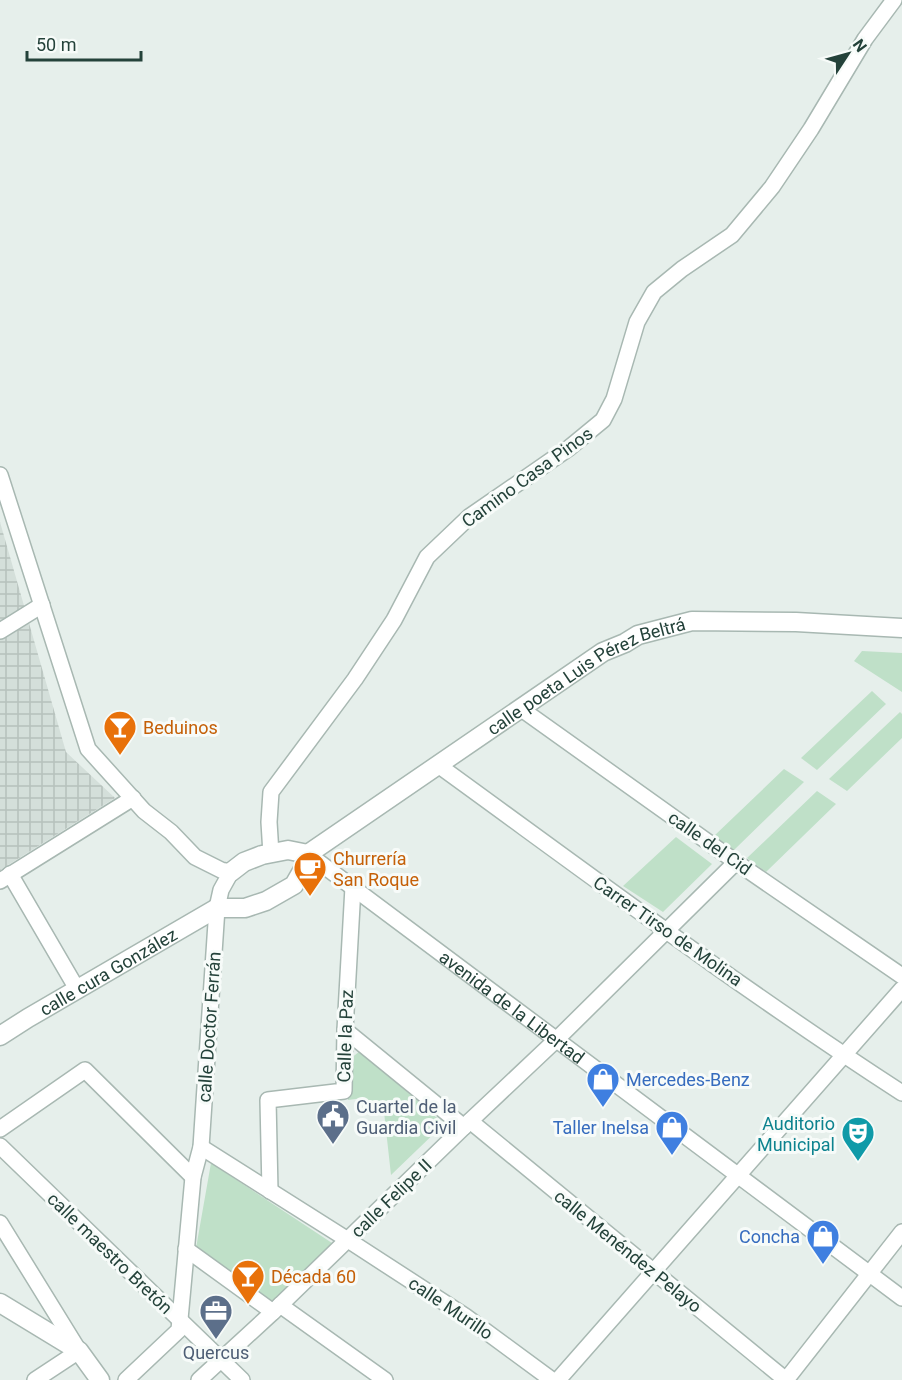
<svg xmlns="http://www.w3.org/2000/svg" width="902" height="1380" font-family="Roboto,sans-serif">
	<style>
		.industrial { fill: url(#industrial-grid) }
		.park { fill: #bfe0c8 }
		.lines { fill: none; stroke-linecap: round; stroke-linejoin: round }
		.minor-casing { stroke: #a8b8b2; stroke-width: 18 }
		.tertiary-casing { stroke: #a8b8b2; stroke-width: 21 }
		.minor { stroke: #fff; stroke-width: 15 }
		.tertiary { stroke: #fff; stroke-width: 18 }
		.labels { text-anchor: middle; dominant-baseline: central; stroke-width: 6; stroke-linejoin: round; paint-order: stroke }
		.street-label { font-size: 18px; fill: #24423a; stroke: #f7fbf9 }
		.food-label { font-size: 18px; fill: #c56008; stroke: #f7fbf9; text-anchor: start }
		.shop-label { font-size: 18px; fill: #366cbe; stroke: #f7fbf9; text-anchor: end }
		.service-label { font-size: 18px; fill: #4e5e75; stroke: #f7fbf9; text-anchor: start }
		.culture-label { font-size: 18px; fill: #0d838f; stroke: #f7fbf9; text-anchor: end }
	</style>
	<defs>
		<pattern id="industrial-grid" width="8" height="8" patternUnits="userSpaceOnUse" patternTransform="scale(1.5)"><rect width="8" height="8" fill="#d4dfda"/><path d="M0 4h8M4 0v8" fill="none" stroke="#b6c1bc"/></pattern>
	</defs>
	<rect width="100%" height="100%" fill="#e6efeb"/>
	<path class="industrial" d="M0,522L66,752L115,798L0,870Z"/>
	<path class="park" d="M862,651L902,653V692L854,661Z
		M872,691L886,704L817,770L801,758Z
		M900,712L902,714V738L847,791L829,779Z
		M784,769L804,782L734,850L714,836Z
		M817,791L836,804L766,872L747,858Z
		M676,837L712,864L663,912L623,886Z
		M360,1051L444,1124L391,1175L384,1112L363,1098L348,1100L350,1059Z
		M211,1163L332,1243L269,1305L196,1248Z"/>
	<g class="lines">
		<defs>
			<g id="minor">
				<path d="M0,475L88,749L144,811L171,832L195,857L221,870L231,872L221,890L217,908L201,1147L193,1177L179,1330L126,1380"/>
				<path d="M0,631L42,605"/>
				<path d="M520,708L736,862L902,976"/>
				<path d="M438,765C591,876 743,990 902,1093"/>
				<path d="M271,854L269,822L271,792L355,679L394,620L427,557L469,517L569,448L603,420L614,399L637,322L654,292L682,269L732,235L772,187L811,129L865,39L894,0"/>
				<path id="s1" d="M308,854L902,1298"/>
				<path d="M10,874L77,989"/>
				<path d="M0,881L133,798"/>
				<path d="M345,1030L464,1127"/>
				<path d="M470,1121L786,1380"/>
				<path d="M0,1129L85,1070L193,1177"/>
				<path d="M0,1146L242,1380"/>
				<path d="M201,1147L348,1240L465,1316L552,1380"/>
				<path d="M270,1191L268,1100L344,1091L345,1030L353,887"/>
				<path d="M0,1223L79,1351L35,1380"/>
				<path d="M186,1249L273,1312"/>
				<path d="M280,1305L385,1380"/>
				<path d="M199,1380L273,1312L470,1121L557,1039L736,862"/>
				<path d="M558,1380L902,989"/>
				<path d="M786,1380L902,1232"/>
			</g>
			<g id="tertiary">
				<path id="s2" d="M308,854L603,652L625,643L638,635L692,621L796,622L902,628"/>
				<path d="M231,872L244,862L262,855L288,850L308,854"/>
				<path id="s3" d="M0,1036L28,1018L217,908H245L266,901L294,885L305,866L308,854"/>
				<path d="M0,1303L79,1351L100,1380"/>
			</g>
		</defs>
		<use href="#minor" class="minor-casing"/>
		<use href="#tertiary" class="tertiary-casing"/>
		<use href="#minor" class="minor"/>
		<use href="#tertiary" class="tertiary"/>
	</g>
	<defs>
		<symbol id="bar-pin" viewBox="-11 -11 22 30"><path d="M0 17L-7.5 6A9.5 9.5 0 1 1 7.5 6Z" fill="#e8710a" stroke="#f7fbf9"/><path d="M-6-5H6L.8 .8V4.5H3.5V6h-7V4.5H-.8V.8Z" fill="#fff"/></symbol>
		<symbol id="cafe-pin" viewBox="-11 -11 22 30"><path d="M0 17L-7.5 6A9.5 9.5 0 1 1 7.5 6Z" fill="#e8710a" stroke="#f7fbf9"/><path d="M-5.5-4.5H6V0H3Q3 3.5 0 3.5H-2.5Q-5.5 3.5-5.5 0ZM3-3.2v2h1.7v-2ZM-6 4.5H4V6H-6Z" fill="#fff"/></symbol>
		<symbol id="shop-pin" viewBox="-11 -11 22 30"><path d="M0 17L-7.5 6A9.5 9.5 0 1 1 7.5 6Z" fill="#3f7fe0" stroke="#f7fbf9"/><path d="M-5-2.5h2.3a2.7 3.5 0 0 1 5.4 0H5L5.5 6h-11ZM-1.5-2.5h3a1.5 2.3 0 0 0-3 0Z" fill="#fff"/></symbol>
		<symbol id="civic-pin" viewBox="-11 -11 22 30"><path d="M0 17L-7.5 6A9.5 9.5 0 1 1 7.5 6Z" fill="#5c6f8a" stroke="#f7fbf9"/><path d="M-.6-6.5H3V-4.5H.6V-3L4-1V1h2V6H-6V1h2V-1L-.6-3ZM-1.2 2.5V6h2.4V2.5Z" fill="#fff"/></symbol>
		<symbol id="theatre-pin" viewBox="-11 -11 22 30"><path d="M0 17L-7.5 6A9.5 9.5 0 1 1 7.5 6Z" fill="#0f9aa8" stroke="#f7fbf9"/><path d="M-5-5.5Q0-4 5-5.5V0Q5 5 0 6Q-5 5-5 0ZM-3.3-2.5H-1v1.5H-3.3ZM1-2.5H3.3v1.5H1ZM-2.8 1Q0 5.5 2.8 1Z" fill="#fff"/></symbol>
		<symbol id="office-pin" viewBox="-11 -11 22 30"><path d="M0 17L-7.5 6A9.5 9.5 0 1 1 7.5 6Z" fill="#5c6f8a" stroke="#f7fbf9"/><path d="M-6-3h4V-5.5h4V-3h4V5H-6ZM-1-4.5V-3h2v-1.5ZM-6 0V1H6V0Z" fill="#fff"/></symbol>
	</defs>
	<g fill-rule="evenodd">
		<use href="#bar-pin" x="101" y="708" width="38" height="52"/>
		<use href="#cafe-pin" x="291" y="849" width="38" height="52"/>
		<use href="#shop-pin" x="584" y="1060" width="38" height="52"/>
		<use href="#civic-pin" x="314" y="1097" width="38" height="52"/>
		<use href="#shop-pin" x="653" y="1108" width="38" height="52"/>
		<use href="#theatre-pin" x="839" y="1114" width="38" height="52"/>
		<use href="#shop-pin" x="804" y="1217" width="38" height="52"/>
		<use href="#bar-pin" x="229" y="1257" width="38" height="52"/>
		<use href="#office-pin" x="197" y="1292" width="38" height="52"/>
	</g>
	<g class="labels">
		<g class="street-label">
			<text transform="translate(527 477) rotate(-36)">Camino Casa Pinos</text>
			<text stroke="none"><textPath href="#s2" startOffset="332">calle poeta Luis Pérez Beltrá</textPath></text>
			<text transform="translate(710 843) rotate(35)">calle del Cid</text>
			<text transform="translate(668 931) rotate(35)">Carrer Tirso de Molina</text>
			<text stroke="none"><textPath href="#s3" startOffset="126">calle cura González</textPath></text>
			<text stroke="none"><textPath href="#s1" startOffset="255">avenida de la Libertad</textPath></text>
			<text transform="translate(209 1027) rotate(-86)">calle Doctor Ferrán</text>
			<text transform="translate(345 1036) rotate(-88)">Calle la Paz</text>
			<text transform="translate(391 1198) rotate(-44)">calle Felipe II</text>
			<text transform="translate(628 1251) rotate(39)">calle Menéndez Pelayo</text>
			<text transform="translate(110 1253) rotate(44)">calle maestro Bretón</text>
			<text transform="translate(451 1308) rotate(34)">calle Murillo</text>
		</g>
		<g class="food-label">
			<text x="143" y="727">Beduinos</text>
			<text x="333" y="858">Churrería<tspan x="333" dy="21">San Roque</tspan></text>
			<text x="271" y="1276">Década 60</text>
		</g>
		<g class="shop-label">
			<text x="626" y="1079" text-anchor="start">Mercedes-Benz</text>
			<text x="649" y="1127">Taller Inelsa</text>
			<text x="800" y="1236">Concha</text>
		</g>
		<g class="service-label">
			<text x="356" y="1106">Cuartel de la<tspan x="356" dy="21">Guardia Civil</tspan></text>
			<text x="216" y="1352" text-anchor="middle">Quercus</text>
		</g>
		<g class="culture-label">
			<text x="835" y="1123">Auditorio<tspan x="835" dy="21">Municipal</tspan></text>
		</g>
	</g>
	<g transform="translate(848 54) rotate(54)" stroke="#f7fbf9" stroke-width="4.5" paint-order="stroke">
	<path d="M0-4.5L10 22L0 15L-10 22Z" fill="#24423a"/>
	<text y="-9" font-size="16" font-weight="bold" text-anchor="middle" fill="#24423a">N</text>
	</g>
	<path d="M27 51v9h114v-9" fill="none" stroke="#24423a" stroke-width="3"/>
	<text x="36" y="51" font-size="18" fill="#24423a" stroke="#f7fbf9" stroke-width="4.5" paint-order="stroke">50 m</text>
</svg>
